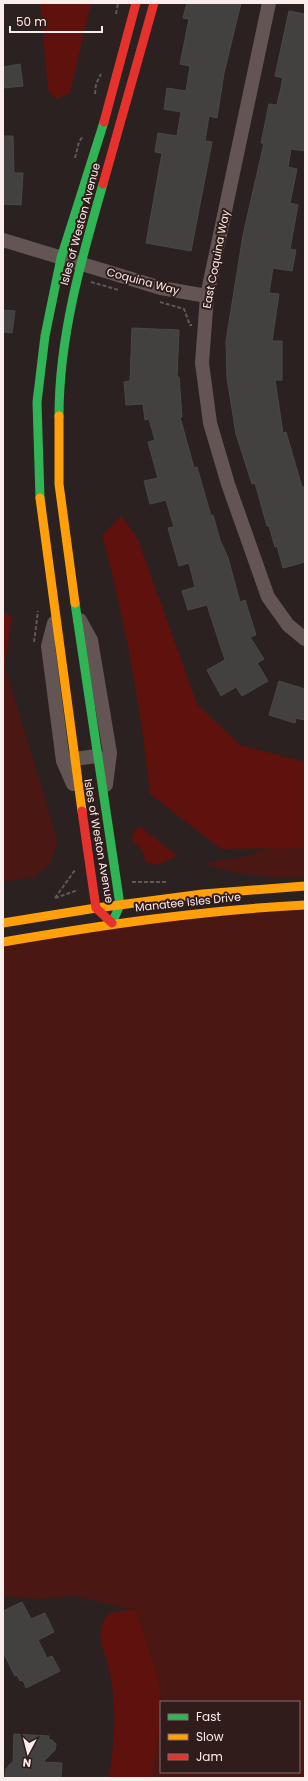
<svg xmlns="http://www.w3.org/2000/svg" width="308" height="1781" font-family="Poppins,sans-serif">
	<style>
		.green { fill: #4b1712 }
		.water { fill: #5f120d }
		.building { fill: #424140; stroke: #494949 }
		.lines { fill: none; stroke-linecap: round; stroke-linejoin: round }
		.path { stroke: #615756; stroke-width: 2; stroke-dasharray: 4 2; stroke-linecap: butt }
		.street { stroke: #625553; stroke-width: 14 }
		.fast { stroke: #30b455; stroke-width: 9 }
		.slow { stroke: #ff9f0a; stroke-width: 9 }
		.jam { stroke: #e5322d; stroke-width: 9 }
		.labels { text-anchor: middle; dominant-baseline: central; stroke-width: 4; stroke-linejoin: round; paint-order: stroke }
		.street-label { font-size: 11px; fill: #fbedeb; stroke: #301d1b }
	</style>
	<rect width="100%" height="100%" fill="#2b2120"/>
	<path class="green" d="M5,666L58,842L50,864L34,877L3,882V667Z
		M271,848H305V877C270,878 235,876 203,863L243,857Z
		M305,905V1778H152L161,1714V1772H299V1702H161L153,1658L135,1610L76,1596L39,1599L3,1596V942Z"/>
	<path class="water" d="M40,3H91L70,93L56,99L48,90Z
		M121,516L137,537L197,704L240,745L305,762V848L221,849L150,794C141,707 125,620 102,535Z
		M3,613L12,616L5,666L3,667Z
		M137,827H141L177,856L157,865L146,862L141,848L133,842L132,837Z
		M135,1610C146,1639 160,1674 161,1705C161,1729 155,1754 152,1778H109C115,1736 118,1703 107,1662C103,1646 96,1636 104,1620C109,1610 126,1611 135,1610Z"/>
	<path class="building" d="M187,3H241L224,73L217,118L209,116L205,141L212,142L191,251L146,243L162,153L155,152L158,133L177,136L181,112L164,109L167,88L186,91L190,66L180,64L189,19L183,18Z
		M289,11L305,14V151L291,149L288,167L297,169L290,203L298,205L290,249L296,250L292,271L273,268L269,293L279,294L272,341H282V380H275L283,433L286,432L302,487H305V562L283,568L277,546L275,547L269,526H267L255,483L252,484L236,434L227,378L226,341L243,235L264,143H261L269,104L277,105L283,78L275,76Z
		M20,64L23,86L3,88V67Z
		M3,136H13L14,173H23L21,205L3,204Z
		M3,310L15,311L12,333L3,332Z
		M132,328L179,330L177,377H179L182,417H180L194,468L197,467L211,516L213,515L220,540L228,558L240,602L245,600L256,635L250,637L264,659L257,663L268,681L242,696L236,687L221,696L207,670L225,660L207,605L188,610L182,591L195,587L189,563L179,566L168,528L174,527L166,500L150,504L144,481L158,478L148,442L155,440L149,419L145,420L143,404L126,405L124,382L130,381Z
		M279,681L305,689V720L296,718L295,723L269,715Z
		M22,1602L31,1619L45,1613L54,1632L38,1640L47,1658L52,1656L60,1671L26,1688L23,1680L20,1681L17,1675L15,1676L3,1652V1611Z
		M14,1734L49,1736V1740H52L56,1744L55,1750L43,1762L62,1763L61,1778H5L6,1769L11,1763H13Z"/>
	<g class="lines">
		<path class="path" d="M116,14L118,3
			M95,94L96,84L101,74
			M75,158L79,142L83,136
			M91,282L119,290
			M160,302L184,309L190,325H192
			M34,642L38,611
			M132,882H168
			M55,898L75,870
			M55,898L78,890"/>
		<path class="street" d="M269,3L207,296L202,363L210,423L228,484L268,597L288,625L305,639
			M3,240L161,288L207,296
			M80,620L91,640L110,753L106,785
			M54,623L48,646L63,761L73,784
			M74,759L97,756"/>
		<path class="fast" d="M59,416C59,337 81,260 103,184
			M40,498L37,402L45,336L61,258L104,122
			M75,603L120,905L112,923"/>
		<path class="slow" d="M59,416V484L75,603
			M40,498L82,811
			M3,923L96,908L203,894L305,886
			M3,942C103,925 203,910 305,905"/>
		<path class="jam" d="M104,122L136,3
			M103,184L154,3
			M82,811L96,908L112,923"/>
	</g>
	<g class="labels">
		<g class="street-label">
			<text transform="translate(80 224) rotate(-75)">Isles of Weston Avenue</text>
			<text transform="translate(216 259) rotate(-79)">East Coquina Way</text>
			<text transform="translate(143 281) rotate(15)">Coquina Way</text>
			<text transform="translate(99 841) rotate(80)">Isles of Weston Avenue</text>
			<text transform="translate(188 902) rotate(-6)">Manatee Isles Drive</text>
		</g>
	</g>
	<rect width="308" height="1781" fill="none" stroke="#fbedeb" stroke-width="8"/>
	<rect x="160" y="1701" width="140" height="72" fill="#301d1b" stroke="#81706e"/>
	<rect x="168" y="1714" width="20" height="6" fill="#30b455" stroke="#81706e"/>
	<text x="196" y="1721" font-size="12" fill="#fbedeb">Fast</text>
	<rect x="168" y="1734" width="20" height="6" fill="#ff9f0a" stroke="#81706e"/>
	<text x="196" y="1741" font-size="12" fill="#fbedeb">Slow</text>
	<rect x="168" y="1754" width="20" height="6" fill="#e5322d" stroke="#81706e"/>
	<text x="196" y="1761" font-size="12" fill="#fbedeb">Jam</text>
	<g transform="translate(28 1753) rotate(187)" stroke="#301d1b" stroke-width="3" paint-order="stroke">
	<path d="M0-3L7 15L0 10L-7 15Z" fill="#fbedeb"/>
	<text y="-6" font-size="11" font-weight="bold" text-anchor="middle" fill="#fbedeb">N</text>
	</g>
	<path d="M10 26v6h92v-6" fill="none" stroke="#fbedeb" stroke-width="2"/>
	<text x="16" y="26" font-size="12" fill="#fbedeb" stroke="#301d1b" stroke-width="3" paint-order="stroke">50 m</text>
</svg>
